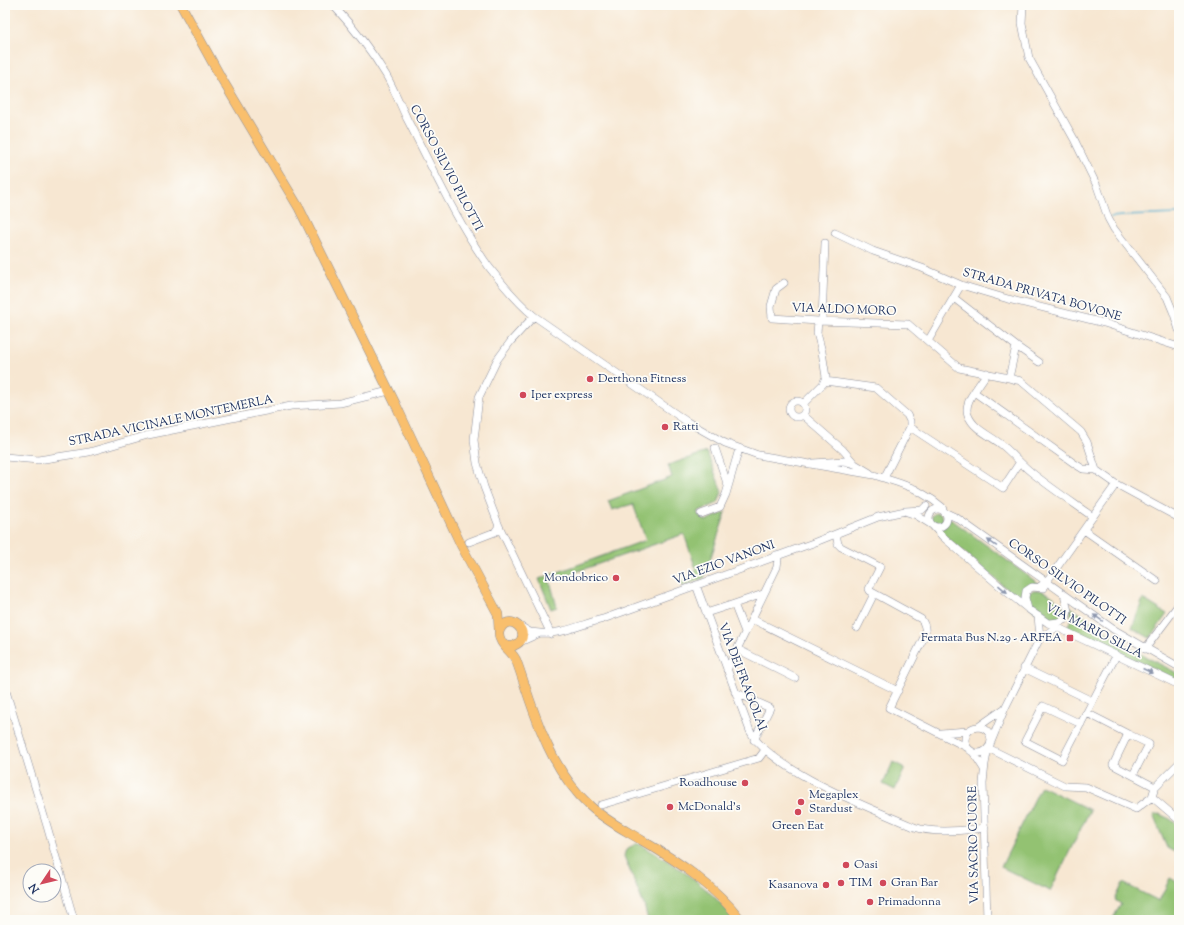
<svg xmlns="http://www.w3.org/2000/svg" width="1184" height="925" font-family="'Sorts Mill Goudy',serif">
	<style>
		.green { fill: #93c272; stroke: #577868 }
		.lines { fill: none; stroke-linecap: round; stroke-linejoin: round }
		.stream { stroke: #51afd0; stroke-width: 1.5 }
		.minor-casing { stroke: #898b98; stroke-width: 8 }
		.major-casing { stroke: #898b98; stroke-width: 10 }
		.minor { stroke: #fff; stroke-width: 7 }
		.major { stroke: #f9bf6d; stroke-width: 9 }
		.oneway { fill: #8d97ae }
		.poi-dot { fill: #d1495b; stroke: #fdfcf7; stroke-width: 1.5 }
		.labels { text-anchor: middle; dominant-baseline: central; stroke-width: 3.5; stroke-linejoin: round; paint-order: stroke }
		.street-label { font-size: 12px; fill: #1b2f5e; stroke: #fdfcf7 }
		.poi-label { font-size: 12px; fill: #1b2f5e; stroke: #fdfcf7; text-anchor: start }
	</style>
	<rect width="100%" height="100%" fill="#fdfcf7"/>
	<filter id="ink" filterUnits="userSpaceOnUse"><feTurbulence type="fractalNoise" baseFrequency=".025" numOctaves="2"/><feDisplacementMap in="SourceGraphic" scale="8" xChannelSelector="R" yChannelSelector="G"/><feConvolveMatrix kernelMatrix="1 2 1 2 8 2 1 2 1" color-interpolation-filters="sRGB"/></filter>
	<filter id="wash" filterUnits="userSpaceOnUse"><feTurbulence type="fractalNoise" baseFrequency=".012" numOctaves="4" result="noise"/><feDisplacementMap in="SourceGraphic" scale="16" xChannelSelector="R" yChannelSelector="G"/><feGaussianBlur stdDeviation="0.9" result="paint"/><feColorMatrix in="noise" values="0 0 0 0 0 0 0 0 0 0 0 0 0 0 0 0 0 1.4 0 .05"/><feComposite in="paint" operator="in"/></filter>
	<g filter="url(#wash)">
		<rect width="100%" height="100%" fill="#f7e7d2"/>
		<path class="green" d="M707,452L722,492L718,503L697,512L700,517L703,516L705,521L726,512L704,578L682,586L680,581L694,576L696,569L684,534L550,581L557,607L551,609L539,579L646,540L633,504L612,510L608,501L672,477L668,465Z
			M931 519a6 6 0 1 1 12 0a6 6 0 1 1-12 0Z
			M948,517L1039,584C1028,583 1020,590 1021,601L938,530C945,527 949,525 948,517Z
			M1033,590C1037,590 1042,590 1045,592C1052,595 1070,608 1063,617C1056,624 1034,613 1031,606C1029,602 1028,598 1028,594Z
			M1143,599L1167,614L1150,638L1132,628Z
			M1069,606L1131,649L1179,674V681L1068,629L1067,627C1072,619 1072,615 1069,606Z
			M893,762L905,768L895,790L883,784Z
			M1041,786L1090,810L1050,891L1001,867Z
			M1159,814L1170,819L1179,826V857L1178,854L1167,848L1153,815Z
			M636,844H639C675,864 710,887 735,920H648L644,905L624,856L626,849Z
			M1170,878L1179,883V920H1112L1121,904L1115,900L1123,883L1159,901Z"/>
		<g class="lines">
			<path class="stream" d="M1111,217L1122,216L1179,214"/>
		</g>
	</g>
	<g filter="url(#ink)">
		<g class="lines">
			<defs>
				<path id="minor" d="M333,5C353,27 371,50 386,75C394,89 400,104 407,119C433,169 456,221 489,267C503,285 517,302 534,316L686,421L725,443L758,455L874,475L899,483L915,489L933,500L942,507L944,512L957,518L1113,629L1179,667
					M1023,5L1022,23L1029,58L1074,139L1097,186L1108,218L1114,229L1167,297L1174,314L1179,330
					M835,233L873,251L922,268L961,285L1008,299L1104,323L1179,347
					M784,283L776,289L771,306L772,318L818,321L908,324L959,368L1009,378L1021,381L1081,432L1087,442L1096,470L1116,484L1179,518
					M954,298L1016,346L1009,378
					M822,321L825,243
					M928,341L961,285
					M1016,346L1039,362
					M987,373L974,392L1075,464L1083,469L1096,470
					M825,381L876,388L907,415L910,421V427
					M974,392C969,399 965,407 968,415C974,430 990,435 1002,445C1012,453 1021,464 1031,472C1051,488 1072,502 1093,517
					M789 409a8 8 0 1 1 16 0a8 8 0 1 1-16 0Z
					M803,404L823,384L826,377L822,352L817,333L818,321
					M803,415L843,450L855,464
					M715,448L728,486
					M5,457L38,460L89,452L148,435L291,406L340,403L389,391
					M813,463L844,461L855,464L870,473
					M884,478L910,427L1003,488L1020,462
					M929 518a9 9 0 1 1 18 0a9 9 0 1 1-18 0Z
					M907,512L916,515L932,525L942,536L1002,588L1028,609L1048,623L1179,685
					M701,514L720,507L726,494L739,449
					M499,526L551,634
					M1084,530L1157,581
					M836,534L838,544L841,547L880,567L869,589L870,591L921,619C925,624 926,629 925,635L889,708L968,748
					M469,542L495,532L499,526L484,487L477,463L474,440L479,397L497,360L511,341L534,316
					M696,585L750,731C770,770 873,809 914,827C935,834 964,830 985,828
					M1039,587L1046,582L1053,573L1116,484
					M1028,609L1025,598L1026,591L1032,587L1044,588
					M706,613L734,604
					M752,619L898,691
					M1050,623L1059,622L1066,619L1068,611L1064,595
					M518,625L530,632L540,633L520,642
					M857,628L874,594
					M745,632L734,604L763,594
					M540,633C561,635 582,624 603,619L813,543L878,517L905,511L922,510L926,506
					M1040,638L1057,627
					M737,649L795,678
					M1145,649L1179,604
					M1024,668L1092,701
					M727,670L777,567L778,559L776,555
					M5,688L47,826L74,920
					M735,692L770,708L754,740
					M1087,713L1128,734
					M1081,724L1043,706L1025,741L1062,760C1080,725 1098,690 1116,656
					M978,727L1005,708
					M965 740a13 13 0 1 1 26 0a13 13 0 1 1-26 0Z
					M941,733L968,731
					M991,742L1005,708L1040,638L1038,616
					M973,752L984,769
					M1133,775L1149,744L1128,734L1113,765L1155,787
					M1152,797L1155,787L1179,763
					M601,805L759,758L765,750
					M987,920L983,783L985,764L988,748L1065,786L1086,787L1136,809L1152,797L1179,820"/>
				<path id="major" d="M181,5L220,76L299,208L396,405L461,545L498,614L499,630
					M505,645C509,647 513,647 517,644C534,633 507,609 499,632C498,644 511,650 516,660C518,665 520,671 522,677C537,723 553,772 590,806C606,821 625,830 643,841C679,862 715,886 741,920"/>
			</defs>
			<use href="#minor" class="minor-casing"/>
			<use href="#major" class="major-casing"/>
			<use href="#minor" class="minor"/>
			<use href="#major" class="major"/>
		</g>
		<defs><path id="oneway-solid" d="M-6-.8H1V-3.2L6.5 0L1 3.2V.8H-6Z"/></defs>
		<g class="oneway">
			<use href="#oneway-solid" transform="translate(992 543) rotate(-145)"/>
			<use href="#oneway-solid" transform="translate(1003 589) rotate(40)"/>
			<use href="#oneway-solid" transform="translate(1098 618) rotate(-145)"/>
			<use href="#oneway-solid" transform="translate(1148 671) rotate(25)"/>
		</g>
	</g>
	<g class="poi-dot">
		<circle cx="590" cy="379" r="4"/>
		<circle cx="523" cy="395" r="4"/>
		<circle cx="665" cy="427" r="4"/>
		<circle cx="616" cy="578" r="4"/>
		<rect x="1066" y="634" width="8" height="8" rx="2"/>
		<circle cx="745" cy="783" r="4"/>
		<circle cx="801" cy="802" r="4"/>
		<circle cx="670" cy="807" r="4"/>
		<circle cx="798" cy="812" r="4"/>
		<circle cx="846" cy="865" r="4"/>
		<circle cx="841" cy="883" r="4"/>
		<circle cx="883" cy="883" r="4"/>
		<circle cx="826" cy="885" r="4"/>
		<circle cx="870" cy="902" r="4"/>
	</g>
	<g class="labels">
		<g class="street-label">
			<text transform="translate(446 168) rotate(62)">CORSO SILVIO PILOTTI</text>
			<text transform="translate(1042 295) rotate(16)">STRADA PRIVATA BOVONE</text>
			<text transform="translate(844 310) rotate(2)">VIA ALDO MORO</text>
			<text transform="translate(171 421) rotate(-12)">STRADA VICINALE MONTEMERLA</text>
			<text transform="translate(724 563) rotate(-20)">VIA EZIO VANONI</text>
			<text transform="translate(1067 582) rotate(35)">CORSO SILVIO PILOTTI</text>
			<text transform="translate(1094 631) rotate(27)">VIA MARIO SILLA</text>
			<text transform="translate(742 677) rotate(69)">VIA DEI FRAGOLAI</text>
			<text transform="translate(974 845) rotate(-91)">VIA SACRO CUORE</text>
		</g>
		<g class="poi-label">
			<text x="598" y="379">Derthona Fitness</text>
			<text x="531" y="395">Iper express</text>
			<text x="673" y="427">Ratti</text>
			<text x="608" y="578" text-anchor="end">Mondobrico</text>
			<text x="1062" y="638" text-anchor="end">Fermata Bus N.29 - ARFEA</text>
			<text x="737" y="783" text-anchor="end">Roadhouse</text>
			<text x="809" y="795">Megaplex<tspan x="809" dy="14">Stardust</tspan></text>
			<text x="678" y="807">McDonald's</text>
			<text x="798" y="826" text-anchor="middle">Green Eat</text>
			<text x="854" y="865">Oasi</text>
			<text x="849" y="883">TIM</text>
			<text x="891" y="883">Gran Bar</text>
			<text x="818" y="885" text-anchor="end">Kasanova</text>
			<text x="878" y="902">Primadonna</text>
		</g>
	</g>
	<rect width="1184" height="925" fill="none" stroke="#fdfcf7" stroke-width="20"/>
	<g transform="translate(42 883) rotate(235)"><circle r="19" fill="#fdfcf7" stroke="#a3aaba"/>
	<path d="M0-3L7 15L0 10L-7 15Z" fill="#d1495b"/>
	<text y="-6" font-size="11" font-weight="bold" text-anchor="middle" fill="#1b2f5e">N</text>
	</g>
</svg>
